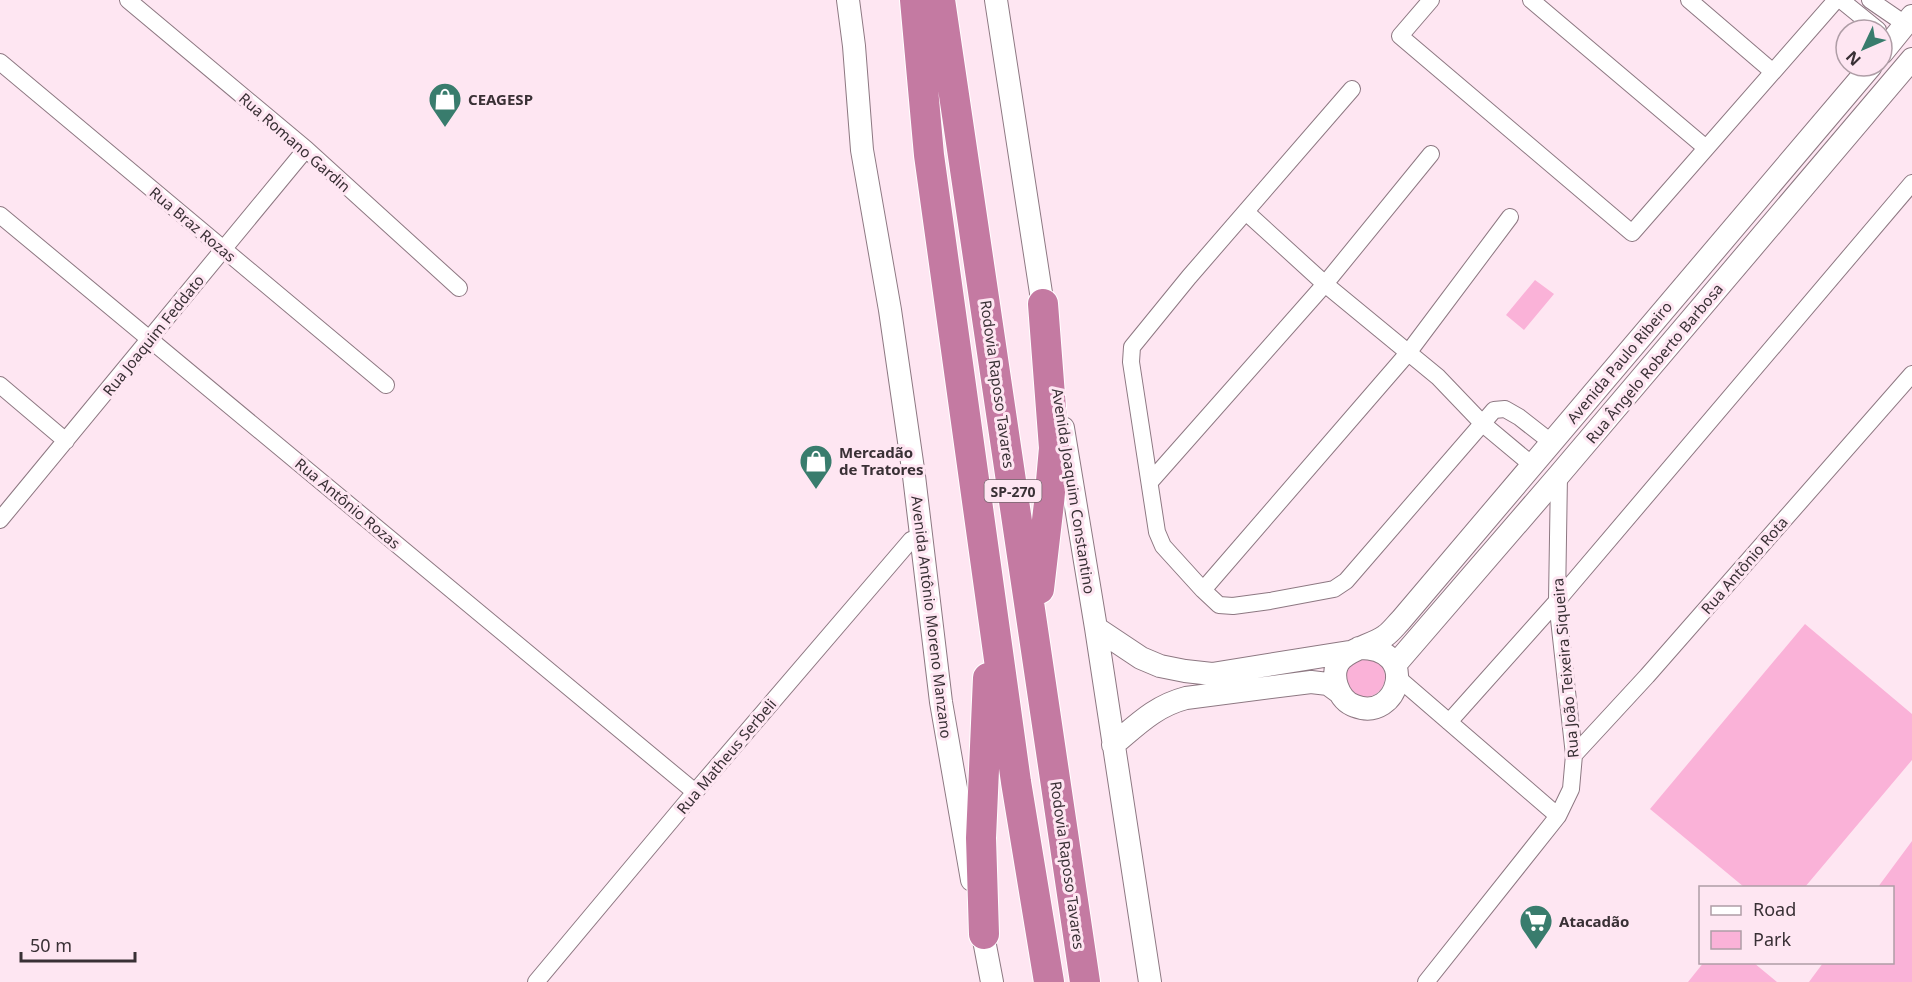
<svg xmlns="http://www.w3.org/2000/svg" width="1912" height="982" font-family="'Noto Sans',sans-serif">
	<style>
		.green { fill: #fab2d8 }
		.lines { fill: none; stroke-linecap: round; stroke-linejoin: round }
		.street-casing { stroke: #8d7882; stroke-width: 18 }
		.secondary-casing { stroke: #8d7882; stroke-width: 24 }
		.highway-casing { stroke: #fff; stroke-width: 32 }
		.street { stroke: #fff; stroke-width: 16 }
		.secondary { stroke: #fff; stroke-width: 22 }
		.highway { stroke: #c47aa2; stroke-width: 30 }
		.labels { text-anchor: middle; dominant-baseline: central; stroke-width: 6; stroke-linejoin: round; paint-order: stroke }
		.shield { fill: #fee6f2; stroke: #74676e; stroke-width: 1.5 }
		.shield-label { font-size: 14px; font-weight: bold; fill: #393035 }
		.poi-label { font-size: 15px; font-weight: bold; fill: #393035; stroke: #fee6f2; text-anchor: start }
		.street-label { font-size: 15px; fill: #393035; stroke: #fee6f2 }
	</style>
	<rect width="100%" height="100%" fill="#fee6f2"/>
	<path class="green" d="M1535,280L1554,294L1524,330L1506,315Z
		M1805,624L1912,714V760L1805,887H1744L1650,809Z
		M1345 677a20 20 0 1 1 40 0a20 20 0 1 1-40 0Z
		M1912,841V982H1809L1823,963L1892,962V888L1878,887Z
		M1704,962L1754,963L1777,982H1688Z"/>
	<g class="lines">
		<defs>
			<path id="street" d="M128,0L306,149L459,288
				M1431,0L1400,36L1632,233L1836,0
				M1531,0L1706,148
				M1689,0L1773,72
				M1841,0L1878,30
				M1870,0L1905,24
				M0,62L386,385
				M1352,89L1189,277L1132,347L1131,362L1157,532L1163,546L1203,590L1219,605L1233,606L1270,601L1334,589L1346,581L1494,410L1505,409L1519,417L1551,442
				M1246,212L1325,284L1438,377L1483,424L1531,464
				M0,215L695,792
				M0,385L66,441
				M1150,482L1325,284L1431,154
				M0,520L306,149
				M1203,590L1408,353L1510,217
				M1397,677L1558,816
				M1449,722L1557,601L1912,183
				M1574,755L1647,676L1912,374
				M536,982L695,792L911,540L922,536
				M1426,982L1558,816L1571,789L1574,755L1557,601L1559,475"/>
			<path id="secondary" d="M848,0L854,46L862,150L890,310L914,476L941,702L972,880
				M996,0L1045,319
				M1882,53L1912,16
				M1063,428L1096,628L1150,982
				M1096,628L1141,658L1160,666L1185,671L1212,674L1349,652
				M1359,648C1421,647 1398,723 1355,706C1346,703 1340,695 1337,686C1326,651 1365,650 1385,636C1391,632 1396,625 1401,620L1871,66
				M1395,665L1559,475L1912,59
				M1113,745C1137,725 1155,706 1186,698L1311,682L1328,684L1339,692
				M980,919L992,982"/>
			<path id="highway" d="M915,0L929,155L1016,782L1049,982
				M940,0L1085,982
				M1039,589L1049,503L1054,448L1043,304
				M984,934L981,838L988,678"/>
		</defs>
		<use href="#street" class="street-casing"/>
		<use href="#secondary" class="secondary-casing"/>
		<use href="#highway" class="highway-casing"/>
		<use href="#street" class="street"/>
		<use href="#secondary" class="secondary"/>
		<use href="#highway" class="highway"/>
	</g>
	<defs>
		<symbol id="shop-pin" viewBox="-11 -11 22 30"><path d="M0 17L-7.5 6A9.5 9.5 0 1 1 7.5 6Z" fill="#397c6d" stroke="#fee6f2"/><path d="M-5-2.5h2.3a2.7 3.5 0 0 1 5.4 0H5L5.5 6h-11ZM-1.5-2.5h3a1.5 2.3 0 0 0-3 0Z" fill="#fff"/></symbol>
		<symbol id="supermarket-pin" viewBox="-11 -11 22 30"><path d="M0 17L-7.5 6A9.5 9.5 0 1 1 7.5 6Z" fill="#397c6d" stroke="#fee6f2"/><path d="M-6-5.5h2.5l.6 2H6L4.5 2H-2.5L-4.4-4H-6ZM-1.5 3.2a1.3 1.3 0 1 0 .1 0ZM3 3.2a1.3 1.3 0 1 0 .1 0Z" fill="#fff"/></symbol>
	</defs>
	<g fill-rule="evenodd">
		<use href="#shop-pin" x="426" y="80" width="38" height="52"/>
		<use href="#shop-pin" x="797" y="442" width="38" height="52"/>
		<use href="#supermarket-pin" x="1517" y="902" width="38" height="52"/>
	</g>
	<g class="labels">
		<rect class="shield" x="984.5" y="480" width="57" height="22" rx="4.5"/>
		<g class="shield-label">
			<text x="1013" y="491">SP-270</text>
		</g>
		<g class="poi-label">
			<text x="468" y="99">CEAGESP</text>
			<text x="839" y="452">Mercadão<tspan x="839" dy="17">de Tratores</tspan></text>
			<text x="1559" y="921">Atacadão</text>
		</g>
		<g class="street-label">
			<text transform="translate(295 142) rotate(41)">Rua Romano Gardin</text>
			<text transform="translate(193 224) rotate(40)">Rua Braz Rozas</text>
			<text transform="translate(153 335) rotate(-51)">Rua Joaquim Feddato</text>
			<text transform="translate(1619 362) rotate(-50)">Avenida Paulo Ribeiro</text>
			<text transform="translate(1654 363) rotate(-50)">Rua Ângelo Roberto Barbosa</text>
			<text transform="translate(998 384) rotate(82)">Rodovia Raposo Tavares</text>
			<text transform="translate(1074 491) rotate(81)">Avenida Joaquim Constantino</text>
			<text transform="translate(348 503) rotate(40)">Rua Antônio Rozas</text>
			<text transform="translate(1744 565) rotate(-49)">Rua Antônio Rota</text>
			<text transform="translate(932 617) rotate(83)">Avenida Antônio Moreno Manzano</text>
			<text transform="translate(1565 668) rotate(-95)">Rua João Teixeira Siqueira</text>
			<text transform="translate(726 756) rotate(-50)">Rua Matheus Serbeli</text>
			<text transform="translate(1068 865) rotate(82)">Rodovia Raposo Tavares</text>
		</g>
	</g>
	<rect x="1699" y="886" width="195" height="78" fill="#fee6f2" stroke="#af9da6" stroke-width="1.5"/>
	<rect x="1711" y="906" width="30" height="9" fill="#ffffff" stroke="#af9da6" stroke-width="1.5"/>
	<text x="1753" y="916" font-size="18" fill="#393035">Road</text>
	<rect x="1711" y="931" width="30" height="18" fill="#fab2d8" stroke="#af9da6" stroke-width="1.5"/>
	<text x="1753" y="946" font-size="18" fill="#393035">Park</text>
	<g transform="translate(1864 48) rotate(226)"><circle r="28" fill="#fee6f2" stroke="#af9da6" stroke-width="1.5"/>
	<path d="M0-4.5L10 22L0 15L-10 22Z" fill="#397c6d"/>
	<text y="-9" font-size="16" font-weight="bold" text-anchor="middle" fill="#393035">N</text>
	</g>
	<path d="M21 952v9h114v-9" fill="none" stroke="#393035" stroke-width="3"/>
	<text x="30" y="952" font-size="18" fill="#393035" stroke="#fee6f2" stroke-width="4.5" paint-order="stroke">50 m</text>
</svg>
